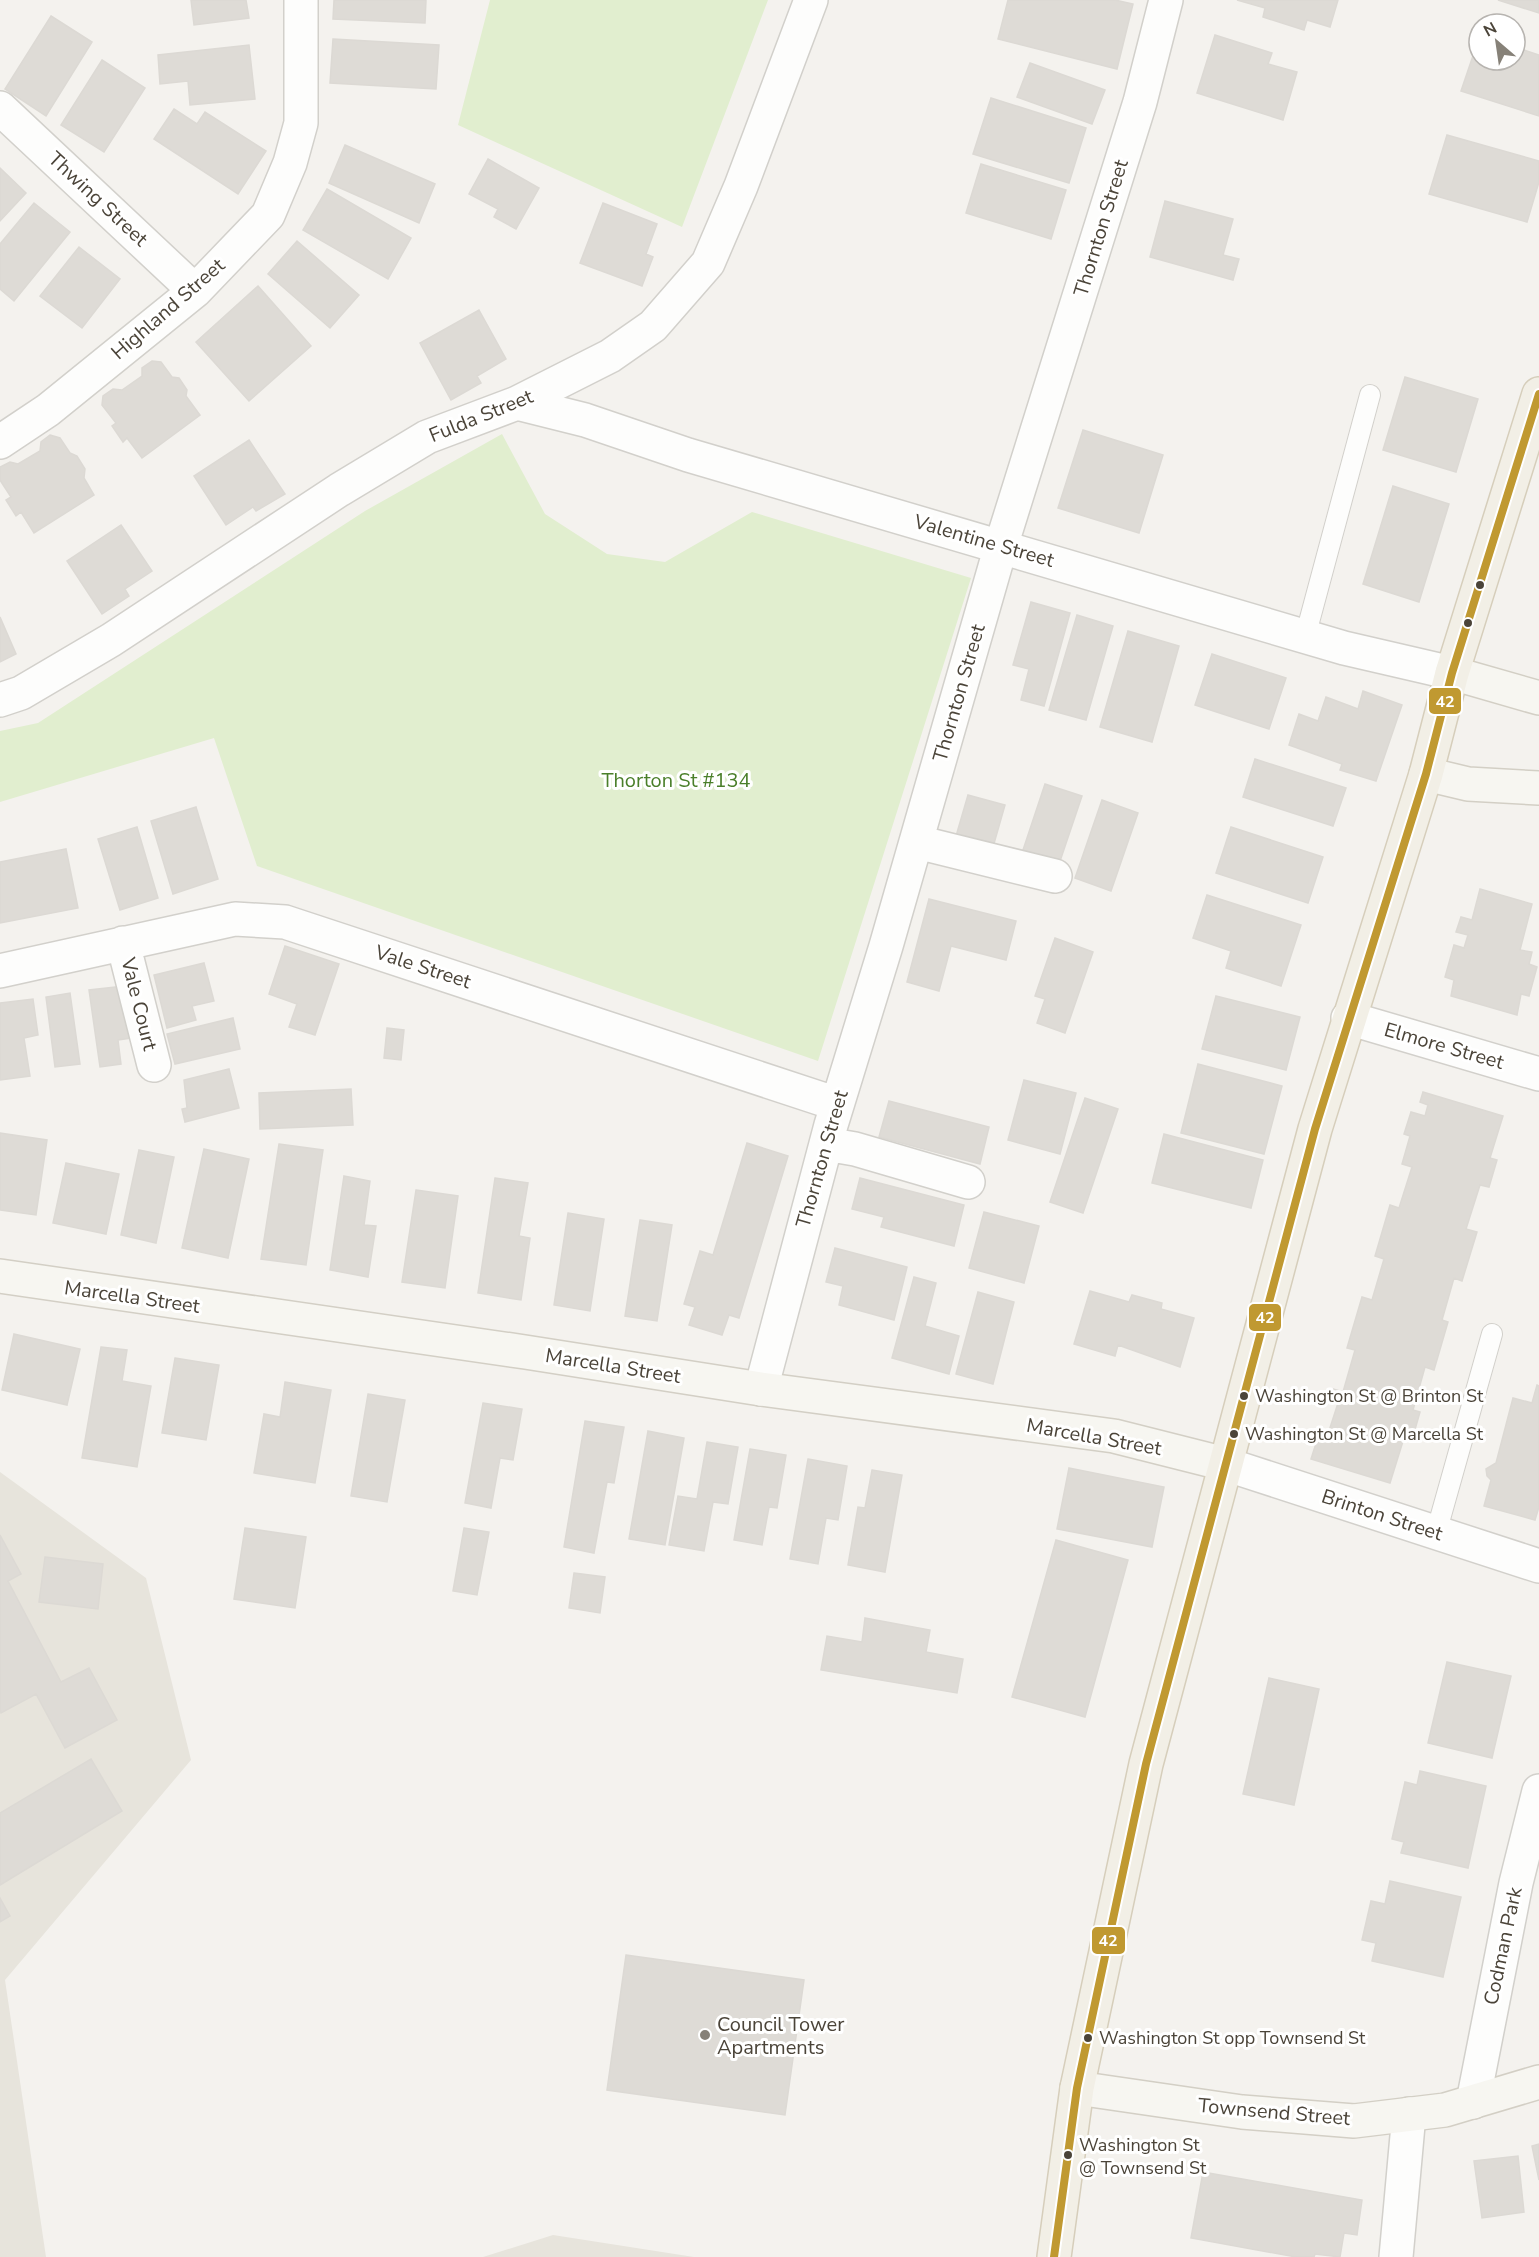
<svg xmlns="http://www.w3.org/2000/svg" width="1539" height="2257" font-family="'Nunito Sans',sans-serif">
	<style>
		.residential { fill: #e7e4dc }
		.green { fill: #e1eecf }
		.building { fill: #dedbd6; stroke: #dcd9d4; stroke-width: 1.5 }
		.lines { fill: none; stroke-linecap: round; stroke-linejoin: round }
		.lane-casing { stroke: #d2d0cb; stroke-width: 22 }
		.street-casing { stroke: #d2d0cb; stroke-width: 36 }
		.secondary-casing { stroke: #d3cfc5; stroke-width: 36 }
		.primary-casing { stroke: #d6cebb; stroke-width: 36 }
		.lane { stroke: #fdfdfc; stroke-width: 20 }
		.street { stroke: #fdfdfc; stroke-width: 33 }
		.secondary { stroke: #f7f6f1; stroke-width: 33 }
		.primary { stroke: #f2efe6; stroke-width: 33 }
		.bus-1-casing { stroke: #fff; stroke-width: 12 }
		.bus-1 { stroke: #c09931; stroke-width: 8 }
		.bus-dot { fill: #4b4439; stroke: #fff; stroke-width: 2 }
		.poi-dot { fill: #868178; stroke: #fff; stroke-width: 2 }
		.labels { text-anchor: middle; dominant-baseline: central; stroke-width: 6; stroke-linejoin: round; paint-order: stroke }
		.bus-label { font-size: 18px; fill: #4b4439; stroke: #fff; text-anchor: start }
		.street-label { font-size: 20px; fill: #4b4439; stroke: #fff }
		.park-label { font-size: 20px; fill: #4a7f2a; stroke: #fff }
		.poi-label { font-size: 20px; fill: #4b4439; stroke: #fff; text-anchor: start }
		.line-badge { stroke: #fff; stroke-width: 2 }
		.badge-label { font-size: 16px; text-anchor: middle; font-weight: bold; fill: #fff }
	</style>
	<rect width="100%" height="100%" fill="#f4f2ee"/>
	<path class="residential" d="M0,1472L146,1578L191,1760L5,1980L46,2257H0Z
		M553,2235L694,2257H483Z"/>
	<path class="green" d="M490,0H768L682,227L458,125Z
		M502,434L545,514L607,554L665,562L752,512L971,578L818,1061L257,866L214,738L0,802V731L38,723L365,511Z"/>
	<path class="building" d="M191,0H246L249,18L194,25Z
		M334,0H426L425,23L333,19Z
		M1008,0H1115L1133,4L1117,69L998,39Z
		M1237,0H1338L1330,27L1307,20L1304,30L1263,17L1265,8Z
		M1498,0H1539V13Z
		M51,16L92,42L46,116L5,89Z
		M1215,35L1272,53L1268,64L1297,72L1283,120L1197,93Z
		M1479,38V60H1515V47L1539,55V116L1461,91Z
		M333,39L439,45L436,89L330,83Z
		M249,45L255,99L190,105L188,81L160,84L158,55Z
		M102,60L145,88L104,152L61,125Z
		M1030,63L1105,90L1092,124L1017,97Z
		M991,98L1086,128L1069,183L973,154Z
		M174,109L197,124L205,112L266,151L238,194L154,139Z
		M1447,135L1539,161V182L1527,222L1429,194Z
		M345,145L435,184L419,223L329,183Z
		M488,159L539,188L516,229L494,217L498,209L469,194Z
		M981,164L1066,190L1051,239L966,213Z
		M0,168L26,193L0,221Z
		M327,189L411,238L388,279L303,230Z
		M1165,201L1233,219L1223,255L1239,259L1233,280L1150,257Z
		M34,203L70,232L14,301L0,289V244Z
		M603,203L657,224L646,254L653,257L642,286L580,263Z
		M297,241L359,295L330,328L268,274Z
		M79,247L120,279L82,328L40,296Z
		M258,286L311,346L249,401L196,342Z
		M479,310L506,359L477,376L481,383L451,400L420,343Z
		M152,361L161,362L172,377L179,378L187,390L186,396L200,415L142,458L127,438L123,442L112,426L116,423L102,405L103,396L113,389L122,390L142,376V368Z
		M1405,377L1478,399L1456,472L1383,450Z
		M1083,430L1163,455L1139,533L1058,508Z
		M50,435L60,438L70,453L77,456L85,469L84,478L94,495L34,533L21,512L16,516L6,500L11,497L0,480V467L10,462L18,464L40,451L41,442Z
		M249,440L285,494L256,511L253,507L226,525L194,476Z
		M1393,486L1449,504L1419,602L1363,584Z
		M121,525L152,571L125,589L129,596L102,614L67,561Z
		M1031,602L1070,613L1044,706L1021,700L1029,669L1013,665Z
		M1077,615L1113,626L1086,720L1049,710Z
		M0,617L16,654L0,662Z
		M1128,631L1179,646L1152,742L1100,727Z
		M1212,654L1286,678L1269,729L1195,705Z
		M1363,691L1402,705L1376,781L1340,770L1342,764L1289,745L1299,714L1318,721L1326,697L1358,709Z
		M1255,759L1346,788L1333,826L1243,797Z
		M1045,784L1082,796L1055,876L1019,862Z
		M968,795L1005,805L991,854L954,843Z
		M1102,800L1138,813L1111,891L1075,878Z
		M196,807L218,879L173,894L151,821Z
		M137,827L158,898L120,910L98,839Z
		M1231,827L1323,857L1308,903L1216,873Z
		M66,849L78,908L0,923V862Z
		M1480,889L1532,904L1520,950L1532,952L1529,964L1537,967L1529,996L1521,994L1517,1015L1451,996L1454,980L1445,977L1454,945L1464,948L1468,935L1456,932L1461,917L1472,920Z
		M1207,895L1301,925L1281,986L1226,968L1231,951L1193,938Z
		M929,899L1016,921L1006,960L951,946L939,991L907,982Z
		M1055,938L1093,952L1065,1033L1037,1023L1045,999L1035,996Z
		M285,946L339,964L315,1035L289,1027L297,1004L269,994Z
		M204,963L214,1001L192,1006L196,1020L167,1028L154,975Z
		M124,986L131,1038L118,1040L121,1064L100,1067L89,990Z
		M70,993L80,1064L55,1067L46,997Z
		M1216,996L1300,1017L1286,1070L1202,1049Z
		M33,999L38,1035L24,1038L30,1076L0,1080V1003Z
		M233,1018L240,1049L175,1064L167,1034Z
		M387,1028L404,1030L401,1060L384,1058Z
		M1198,1064L1282,1086L1264,1154L1181,1133Z
		M229,1069L239,1108L185,1122L182,1109L187,1108L184,1080Z
		M1024,1080L1076,1093L1060,1154L1008,1140Z
		M351,1089L353,1125L260,1129L259,1093Z
		M1423,1092L1503,1116L1490,1158L1497,1160L1489,1187L1480,1185L1466,1229L1477,1232L1462,1281L1454,1278L1442,1320L1448,1322L1434,1370L1425,1367L1413,1410L1420,1412L1412,1440L1404,1438L1390,1483L1311,1459L1319,1434L1327,1437L1339,1400L1330,1397L1333,1389L1343,1392L1355,1350L1347,1348L1362,1297L1372,1300L1384,1259L1375,1256L1390,1205L1399,1208L1412,1167L1402,1164L1410,1136L1404,1134L1411,1112L1425,1116L1428,1105L1420,1102Z
		M1085,1098L1118,1109L1083,1213L1050,1202Z
		M889,1101L989,1127L980,1164L879,1137Z
		M0,1133L47,1140L36,1215L0,1210Z
		M1164,1134L1263,1160L1251,1208L1152,1183Z
		M747,1143L788,1156L739,1318L729,1315L722,1335L689,1325L695,1307L684,1304L700,1251L713,1255Z
		M279,1144L323,1150L306,1265L261,1259Z
		M204,1149L249,1159L228,1258L182,1248Z
		M139,1150L174,1157L156,1243L121,1235Z
		M66,1163L119,1174L106,1234L53,1223Z
		M344,1176L370,1181L364,1225L376,1226L368,1277L330,1270Z
		M495,1178L528,1183L519,1236L530,1238L521,1300L478,1293Z
		M860,1178L964,1205L954,1246L881,1227L884,1217L852,1209Z
		M416,1190L458,1196L445,1288L402,1282Z
		M984,1212L1039,1226L1024,1283L969,1268Z
		M568,1213L604,1219L590,1311L554,1305Z
		M640,1220L672,1225L657,1321L625,1316Z
		M835,1248L907,1267L894,1320L839,1305L843,1286L826,1282Z
		M914,1277L936,1283L925,1326L959,1336L949,1374L892,1358Z
		M1090,1291L1129,1302L1132,1295L1162,1303L1161,1309L1194,1318L1180,1367L1118,1345L1115,1356L1074,1344Z
		M978,1292L1014,1302L993,1384L956,1374Z
		M14,1334L80,1349L67,1405L2,1390Z
		M101,1347L127,1350L122,1381L151,1386L137,1467L82,1458Z
		M175,1358L219,1365L206,1440L162,1433Z
		M285,1382L331,1390L315,1483L254,1473L264,1414L280,1417Z
		M1537,1385L1539,1386V1507L1535,1520L1484,1506L1491,1480L1487,1476L1486,1469L1496,1463L1513,1398L1532,1403Z
		M368,1394L405,1400L387,1502L351,1496Z
		M483,1403L522,1409L513,1460L500,1458L491,1508L465,1503Z
		M585,1421L624,1427L614,1483L607,1482L594,1553L564,1547Z
		M648,1431L684,1438L665,1545L629,1539Z
		M707,1442L738,1447L728,1504L713,1502L704,1551L669,1545L678,1496L697,1499Z
		M750,1449L786,1455L777,1508L769,1507L762,1545L734,1540Z
		M808,1459L847,1466L838,1520L826,1518L818,1564L790,1559Z
		M1069,1468L1164,1487L1152,1547L1057,1529Z
		M872,1470L902,1475L885,1572L848,1565L858,1507L865,1508Z
		M245,1528L306,1537L295,1608L234,1599Z
		M464,1528L489,1532L477,1595L453,1591Z
		M0,1535L21,1574L8,1581L61,1682L89,1668L117,1720L65,1748L36,1694L1,1713L0,1710Z
		M1056,1540L1128,1560L1085,1717L1012,1697Z
		M45,1557L103,1564L98,1609L39,1602Z
		M574,1573L605,1577L600,1613L569,1608Z
		M865,1618L930,1630L926,1652L963,1659L957,1693L821,1670L827,1636L862,1642Z
		M1447,1662L1511,1676L1492,1758L1428,1743Z
		M1269,1678L1319,1689L1294,1805L1243,1794Z
		M91,1759L122,1811L0,1885V1813Z
		M1420,1771L1486,1786L1468,1868L1401,1853L1404,1842L1392,1839L1405,1782L1417,1785Z
		M1390,1881L1461,1897L1443,1977L1372,1961L1376,1943L1362,1940L1371,1901L1385,1904Z
		M0,1898L10,1916L0,1922Z
		M626,1955L804,1980L785,2115L607,2090Z
		M1539,2144V2180L1532,2146Z
		M1518,2156L1524,2212L1482,2218L1474,2161Z
		M1203,2172L1362,2200L1357,2235L1344,2233L1340,2257L1315,2254L1314,2257H1296L1191,2238Z"/>
	<g class="lines">
		<defs>
			<path id="lane" d="M1305,637L1370,395
				M1436,1533L1492,1334"/>
			<path id="street" d="M0,108L195,291
				M517,403L585,420L688,455L1344,648L1452,673
				M0,442L48,410L195,291L268,215L290,163L301,123V0
				M0,700L21,693L111,640L339,490L427,437L517,403L610,356L653,326L708,263L741,186L811,0
				M917,842L1055,876
				M123,943L154,1065
				M0,971L235,919L285,922L837,1104
				M1348,1018L1539,1074
				M826,1144L855,1149L968,1182
				M761,1389L831,1125L886,946L1001,546L1140,102L1166,0
				M1225,1464L1539,1566
				M1473,2102L1516,1883L1539,1791
				M1396,2257L1409,2114"/>
			<path id="secondary" d="M1452,673L1539,698
				M1426,774L1468,784L1539,788
				M0,1276L525,1352L761,1389L1114,1436L1225,1464
				M1077,2088L1242,2112L1354,2121L1445,2110L1539,2082"/>
			<path id="primary" d="M1054,2257L1077,2088L1146,1764L1315,1129L1426,774L1452,673L1539,394"/>
		</defs>
		<use href="#lane" class="lane-casing"/>
		<use href="#street" class="street-casing"/>
		<use href="#secondary" class="secondary-casing"/>
		<use href="#primary" class="primary-casing"/>
		<use href="#lane" class="lane"/>
		<use href="#street" class="street"/>
		<use href="#secondary" class="secondary"/>
		<use href="#primary" class="primary"/>
		<defs>
			<path id="bus-1" d="M1054,2257L1077,2088L1146,1764L1315,1129L1426,774L1452,673L1539,394"/>
		</defs>
		<use href="#bus-1" class="bus-1-casing"/>
		<use href="#bus-1" class="bus-1"/>
	</g>
	<g class="bus-dot">
		<circle cx="1480" cy="585" r="5"/>
		<circle cx="1468" cy="623" r="5"/>
		<circle cx="1244" cy="1396" r="5"/>
		<circle cx="1234" cy="1434" r="5"/>
		<circle cx="1088" cy="2038" r="5"/>
		<circle cx="1068" cy="2155" r="5"/>
	</g>
	<circle class="poi-dot" cx="705" cy="2035" r="6"/>
	<g class="labels">
		<g class="bus-label">
			<text x="1255" y="1396">Washington St @ Brinton St</text>
			<text x="1245" y="1434">Washington St @ Marcella St</text>
			<text x="1099" y="2038">Washington St opp Townsend St</text>
			<text x="1079" y="2145">Washington St<tspan x="1079" dy="23">@ Townsend St</tspan></text>
		</g>
		<g class="street-label">
			<text transform="translate(98 199) rotate(43)">Thwing Street</text>
			<text transform="translate(1101 228) rotate(-73)">Thornton Street</text>
			<text transform="translate(168 309) rotate(-41)">Highland Street</text>
			<text transform="translate(481 416) rotate(-22)">Fulda Street</text>
			<text transform="translate(984 541) rotate(16)">Valentine Street</text>
			<text transform="translate(959 693) rotate(-74)">Thornton Street</text>
			<text transform="translate(423 967) rotate(18)">Vale Street</text>
			<text transform="translate(139 1004) rotate(76)">Vale Court</text>
			<text transform="translate(1444 1046) rotate(16)">Elmore Street</text>
			<text transform="translate(822 1159) rotate(-74)">Thornton Street</text>
			<text transform="translate(132 1297) rotate(8)">Marcella Street</text>
			<text transform="translate(613 1366) rotate(9)">Marcella Street</text>
			<text transform="translate(1094 1437) rotate(10)">Marcella Street</text>
			<text transform="translate(1382 1515) rotate(18)">Brinton Street</text>
			<text transform="translate(1503 1946) rotate(-78)">Codman Park</text>
			<text transform="translate(1274 2112) rotate(5)">Townsend Street</text>
		</g>
		<g class="park-label">
			<text x="676" y="780">Thorton St #134</text>
		</g>
		<g class="poi-label">
			<text x="717" y="2024">Council Tower<tspan x="717" dy="23">Apartments</tspan></text>
		</g>
	</g>
	<g class="line-badge">
		<rect x="1428" y="687" width="34" height="28" rx="6" fill="#c09931"/>
		<rect x="1248" y="1303" width="34" height="29" rx="6" fill="#c09931"/>
		<rect x="1091" y="1926" width="35" height="29" rx="6" fill="#c09931"/>
	</g>
	<g class="badge-label">
		<text x="1445" y="707">42</text>
		<text x="1265" y="1323">42</text>
		<text x="1108" y="1946">42</text>
	</g>
	<g transform="translate(1497 42) rotate(331)"><circle r="28" fill="#ffffff" stroke="#b7b4b0" stroke-width="1.5"/>
	<path d="M0-4.5L10 22L0 15L-10 22Z" fill="#868178"/>
	<text y="-9" font-size="16" font-weight="bold" text-anchor="middle" fill="#4b4439">N</text>
	</g>
</svg>
